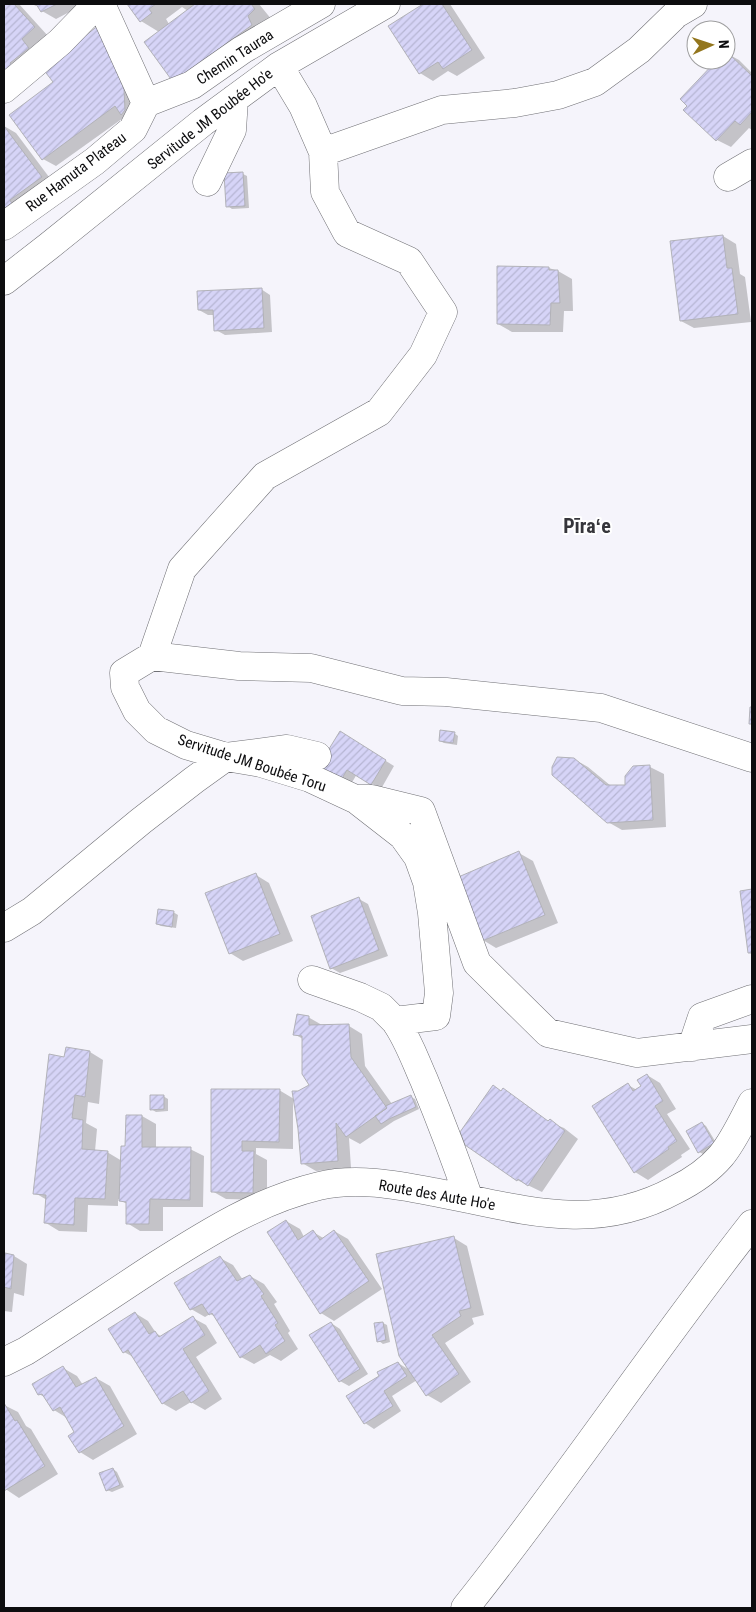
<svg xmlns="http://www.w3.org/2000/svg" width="756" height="1612" font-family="'Roboto Condensed',sans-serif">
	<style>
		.shadow { fill: #0003; fill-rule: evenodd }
		.building { fill: url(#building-hatch); stroke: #b2b2b8 }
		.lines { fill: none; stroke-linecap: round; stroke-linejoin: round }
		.minor-casing { stroke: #707075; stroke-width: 29 }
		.minor { stroke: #fff; stroke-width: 28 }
		.labels { text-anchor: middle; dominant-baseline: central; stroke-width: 4; stroke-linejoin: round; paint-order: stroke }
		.street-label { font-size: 15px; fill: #0d0d0f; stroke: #fff }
		.district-label { font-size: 20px; font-weight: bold; fill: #36363b; stroke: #fff }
	</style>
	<defs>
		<pattern id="building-hatch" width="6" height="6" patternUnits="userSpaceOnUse" patternTransform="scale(1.25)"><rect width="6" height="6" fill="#d6d4f7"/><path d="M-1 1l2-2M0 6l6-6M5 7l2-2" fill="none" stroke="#b6b5d3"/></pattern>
	</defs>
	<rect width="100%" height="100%" fill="#f5f4fb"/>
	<path class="shadow" d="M4,4H19L48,36L4,87Z
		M32,4H85L56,19L42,11L38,5L36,6Z
		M128,4H259L272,20L191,91L159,32L141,21ZM182,7L188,11L169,24L166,19Z
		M425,4H450L485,58L457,76L448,71L433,81L420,73L390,27Z
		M99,26L138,98L126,116L56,166L43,159L55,83Z
		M726,53L739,60L752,73V130L749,128L731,147L717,140L719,60H726Z
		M4,126L16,133L55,185L4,228Z
		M243,174L247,176L249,208L232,209L228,206Z
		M723,236L736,244L740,274L745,277L751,322L694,328L681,321Z
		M549,268L558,271L572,279L573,311H564L563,332H512L498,324Z
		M261,289L270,295L272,332L225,335L216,330L215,315H208L199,310Z
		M454,733L458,736L457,745L444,743L440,741Z
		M349,738L394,766L381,789L357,774L351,784L320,766Z
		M574,759L588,767L611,786H626L650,767L664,774L666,827L622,830L608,822Z
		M519,853L533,861L558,923L496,948L483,940Z
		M256,875L269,883L293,941L243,961L230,953Z
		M752,891V954L749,952L742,892Z
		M359,899L368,904L388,956L340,973L331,968Z
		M173,912L178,915L176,928L161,926L157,924Z
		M308,1017L322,1025L349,1026L362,1034L365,1066L392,1104L411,1097L415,1099L419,1109L394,1121L360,1144L349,1138L351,1168L316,1171L302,1163L300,1129L294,1100H293V1149L256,1148V1154L267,1160V1200L226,1199L212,1191L213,1090H279L294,1099L299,1093L310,1085L303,1039L294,1034Z
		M90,1052L103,1060L99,1104L88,1102L86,1123L97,1129L95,1151L107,1152L122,1161L142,1116L156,1124V1148L190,1149L204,1156L203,1207H163V1231H140L127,1223V1204L118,1199V1206L88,1205L87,1232L59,1231L46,1223L47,1200L35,1193L65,1058Z
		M647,1075L660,1083L676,1109L667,1114L690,1149L681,1155L682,1157L648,1180L635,1172L628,1085L637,1090L642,1086Z
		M503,1090L549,1122L564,1128L578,1139L542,1192L517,1180Z
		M163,1096L168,1099V1111L156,1112L151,1109Z
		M702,1123L706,1126L718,1146L703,1154L699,1152Z
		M286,1221L300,1229L304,1237L313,1232L325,1239L334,1231L348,1239L382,1289L334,1321L321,1313Z
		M454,1238L467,1246L484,1315L472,1318L474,1324L445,1343L471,1382L441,1403L427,1395L417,1380L392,1396L401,1411L374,1429L365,1423L347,1396L380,1377L398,1363L411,1371Z
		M6,1255L14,1256L27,1264L24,1296L14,1293L12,1312L4,1311V1258Z
		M220,1258L233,1265L243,1280L250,1276L264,1284L277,1302L274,1304L290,1331L288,1333L298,1349L281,1361L270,1355L254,1364L241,1357L216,1317L210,1314L205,1317L191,1309Z
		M135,1313L148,1321L156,1333L162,1337L193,1318L206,1325L217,1343L196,1357L222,1399L205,1410L191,1402L176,1411L162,1403L135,1358L124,1352L110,1329Z
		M331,1323L340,1329L368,1374L349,1386L340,1381Z
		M383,1323L387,1325L390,1342L383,1344L379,1341Z
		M63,1368L77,1376L83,1385L96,1378L110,1386L137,1434L93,1460L80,1452L75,1432L67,1418L54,1410L46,1398L39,1394Z
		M4,1405L18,1412L26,1426L31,1429L58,1474L19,1498L4,1488Z
		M113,1469L117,1472L124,1487L112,1492L107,1490Z"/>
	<path class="building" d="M4,4H14L35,27L22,39L29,48L10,63L12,66L4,75Z
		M36,4H57L41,12Z
		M127,4H156L149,9L152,13L140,22Z
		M195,4H251L255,9L248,16L252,25L173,82L144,42Z
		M423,4H442L472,50L443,69L438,62L419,74L388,26Z
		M99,25L124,89L125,110L121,115L115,106L42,160L9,115L53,82L43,69Z
		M726,51L752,76V112L740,125L735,121L716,141L683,110L687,106L680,99L717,60H726Z
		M4,126L42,177L10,200L12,204L4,210Z
		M243,172L245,206L226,207L224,173Z
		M723,235L727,268H732L738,314L680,321L670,241Z
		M497,266L549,267V270H558L560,303H551L550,325L497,324Z
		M262,288L264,328L214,331L213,310H198L197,291Z
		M750,707H752V724H749Z
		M440,730L455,732L453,743L439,741Z
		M340,731L386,760L371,785L347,770L341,780L318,767Z
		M557,757L574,758L606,785H625V776L633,766L650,765L653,820L607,823L552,775V767Z
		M519,851L545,915L482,941L456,878Z
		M256,873L280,934L229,954L205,893Z
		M752,889V953H748L740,891Z
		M359,897L379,950L330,969L311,916Z
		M158,909L174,911L172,927L156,924Z
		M297,1014L309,1016V1025L349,1024L351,1057L387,1108L346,1137L336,1123L338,1161L301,1164L298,1129L292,1091H298L309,1085L302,1074V1036L293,1035Z
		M66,1047L90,1051L85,1097L75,1095L72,1118L83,1120L82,1149L108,1151L105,1199L75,1198L74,1225L44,1223L46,1195L33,1194L49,1054L64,1057Z
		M647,1074L663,1101L655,1106L677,1141L668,1147L669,1149L634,1173L592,1106L628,1083L633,1091L641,1086L637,1080Z
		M493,1085L501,1091L503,1088L548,1121L550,1119L565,1131L528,1186L518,1179L517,1181L465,1145L460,1132Z
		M211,1089H280L279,1142L242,1141V1151H254L253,1193L211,1192Z
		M150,1095H164V1109L150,1110Z
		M411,1095L416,1107L389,1119L381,1124L375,1116L387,1108L385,1106Z
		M126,1115H142V1147H191L190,1200L150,1199L149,1224H126V1202L119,1201L121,1146H125Z
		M702,1122L714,1143L698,1153L686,1131Z
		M286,1220L298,1240L313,1230L320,1240L334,1230L369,1281L320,1314L267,1232Z
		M454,1236L471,1308L459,1311L461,1316L432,1335L459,1374L426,1396L399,1356L376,1254Z
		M5,1253L14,1255L11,1289L4,1287Z
		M220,1256L237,1281L250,1275L264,1294L261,1296L278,1323L275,1325L285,1341L266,1354L260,1345L240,1358L212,1313L209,1315L202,1304L190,1310L174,1283Z
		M135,1312L149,1334L155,1331L159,1337L193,1316L205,1335L183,1349L209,1391L191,1403L183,1391L162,1404L128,1350L123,1353L108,1329Z
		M331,1322L360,1369L339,1382L309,1335Z
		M383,1322L386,1340L377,1342L374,1323Z
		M398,1362L407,1376L384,1391L393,1406L364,1424L346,1396L379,1376L377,1372Z
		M63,1366L76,1387L96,1377L124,1426L79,1453L68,1436L74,1432L60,1407L53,1411L42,1394L38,1395L32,1384Z
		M4,1403L15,1421L17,1420L45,1466L4,1491Z
		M113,1468L120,1485L106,1491L99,1473Z"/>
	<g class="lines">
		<defs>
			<path id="minor" d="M279,66L303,106L323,152L442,110L515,103L558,95L595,82L639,50L676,14L693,4
				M4,89L60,42L97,4
				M146,103L192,85L242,50L321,4
				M323,152L325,192L347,233L409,261L443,312L423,355L379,412L265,476L182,569L152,656L124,673L125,687L137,711L156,730L186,745L226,757L261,763L310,778L355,799H372L421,811L477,963L548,1033L637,1053L752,1039
				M728,177L752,163
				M207,182L232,130L234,99
				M4,226L95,161L133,129L146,103L101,4
				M4,281L49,246L203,122L279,66L386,4
				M152,656L239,666L311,668L402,691L446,692L601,708L752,758
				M358,801L403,836L418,857L427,882L432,913L439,993L436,1016L395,1021C408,1039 415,1060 424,1080C440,1119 455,1158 469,1199
				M4,928L32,911L141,821L194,780L226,757L287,749L317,756
				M312,980L360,997L381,1007L395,1021
				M692,1047L702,1017L752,999
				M4,1362L26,1351C70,1323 114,1293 157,1265C209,1232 260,1200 319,1186C356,1177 397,1185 434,1192C519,1208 592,1235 675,1190C691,1182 709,1170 721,1156C733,1142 743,1120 752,1103
				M465,1608C565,1483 653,1350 752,1224"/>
		</defs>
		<use href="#minor" class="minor-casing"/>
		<use href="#minor" class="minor"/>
	</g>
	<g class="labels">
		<g class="street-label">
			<text transform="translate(235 57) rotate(-33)">Chemin Tauraa</text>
			<text transform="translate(210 119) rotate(-38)">Servitude JM Boubée Ho'e</text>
			<text transform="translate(76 172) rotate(-37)">Rue Hamuta Plateau</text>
			<text transform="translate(252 763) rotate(18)">Servitude JM Boubée Toru</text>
			<text transform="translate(437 1195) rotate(10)">Route des Aute Ho'e</text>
		</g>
		<g class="district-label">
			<text x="587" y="526">Pīraʻe</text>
		</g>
	</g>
	<rect width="756" height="1612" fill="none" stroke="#0d0d0f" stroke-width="10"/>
	<g transform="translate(711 45) rotate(87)"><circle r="24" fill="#ffffff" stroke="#9e9e9f"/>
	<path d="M0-4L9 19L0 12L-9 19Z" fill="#93761d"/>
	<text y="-8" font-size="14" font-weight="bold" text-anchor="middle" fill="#0d0d0f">N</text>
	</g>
</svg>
